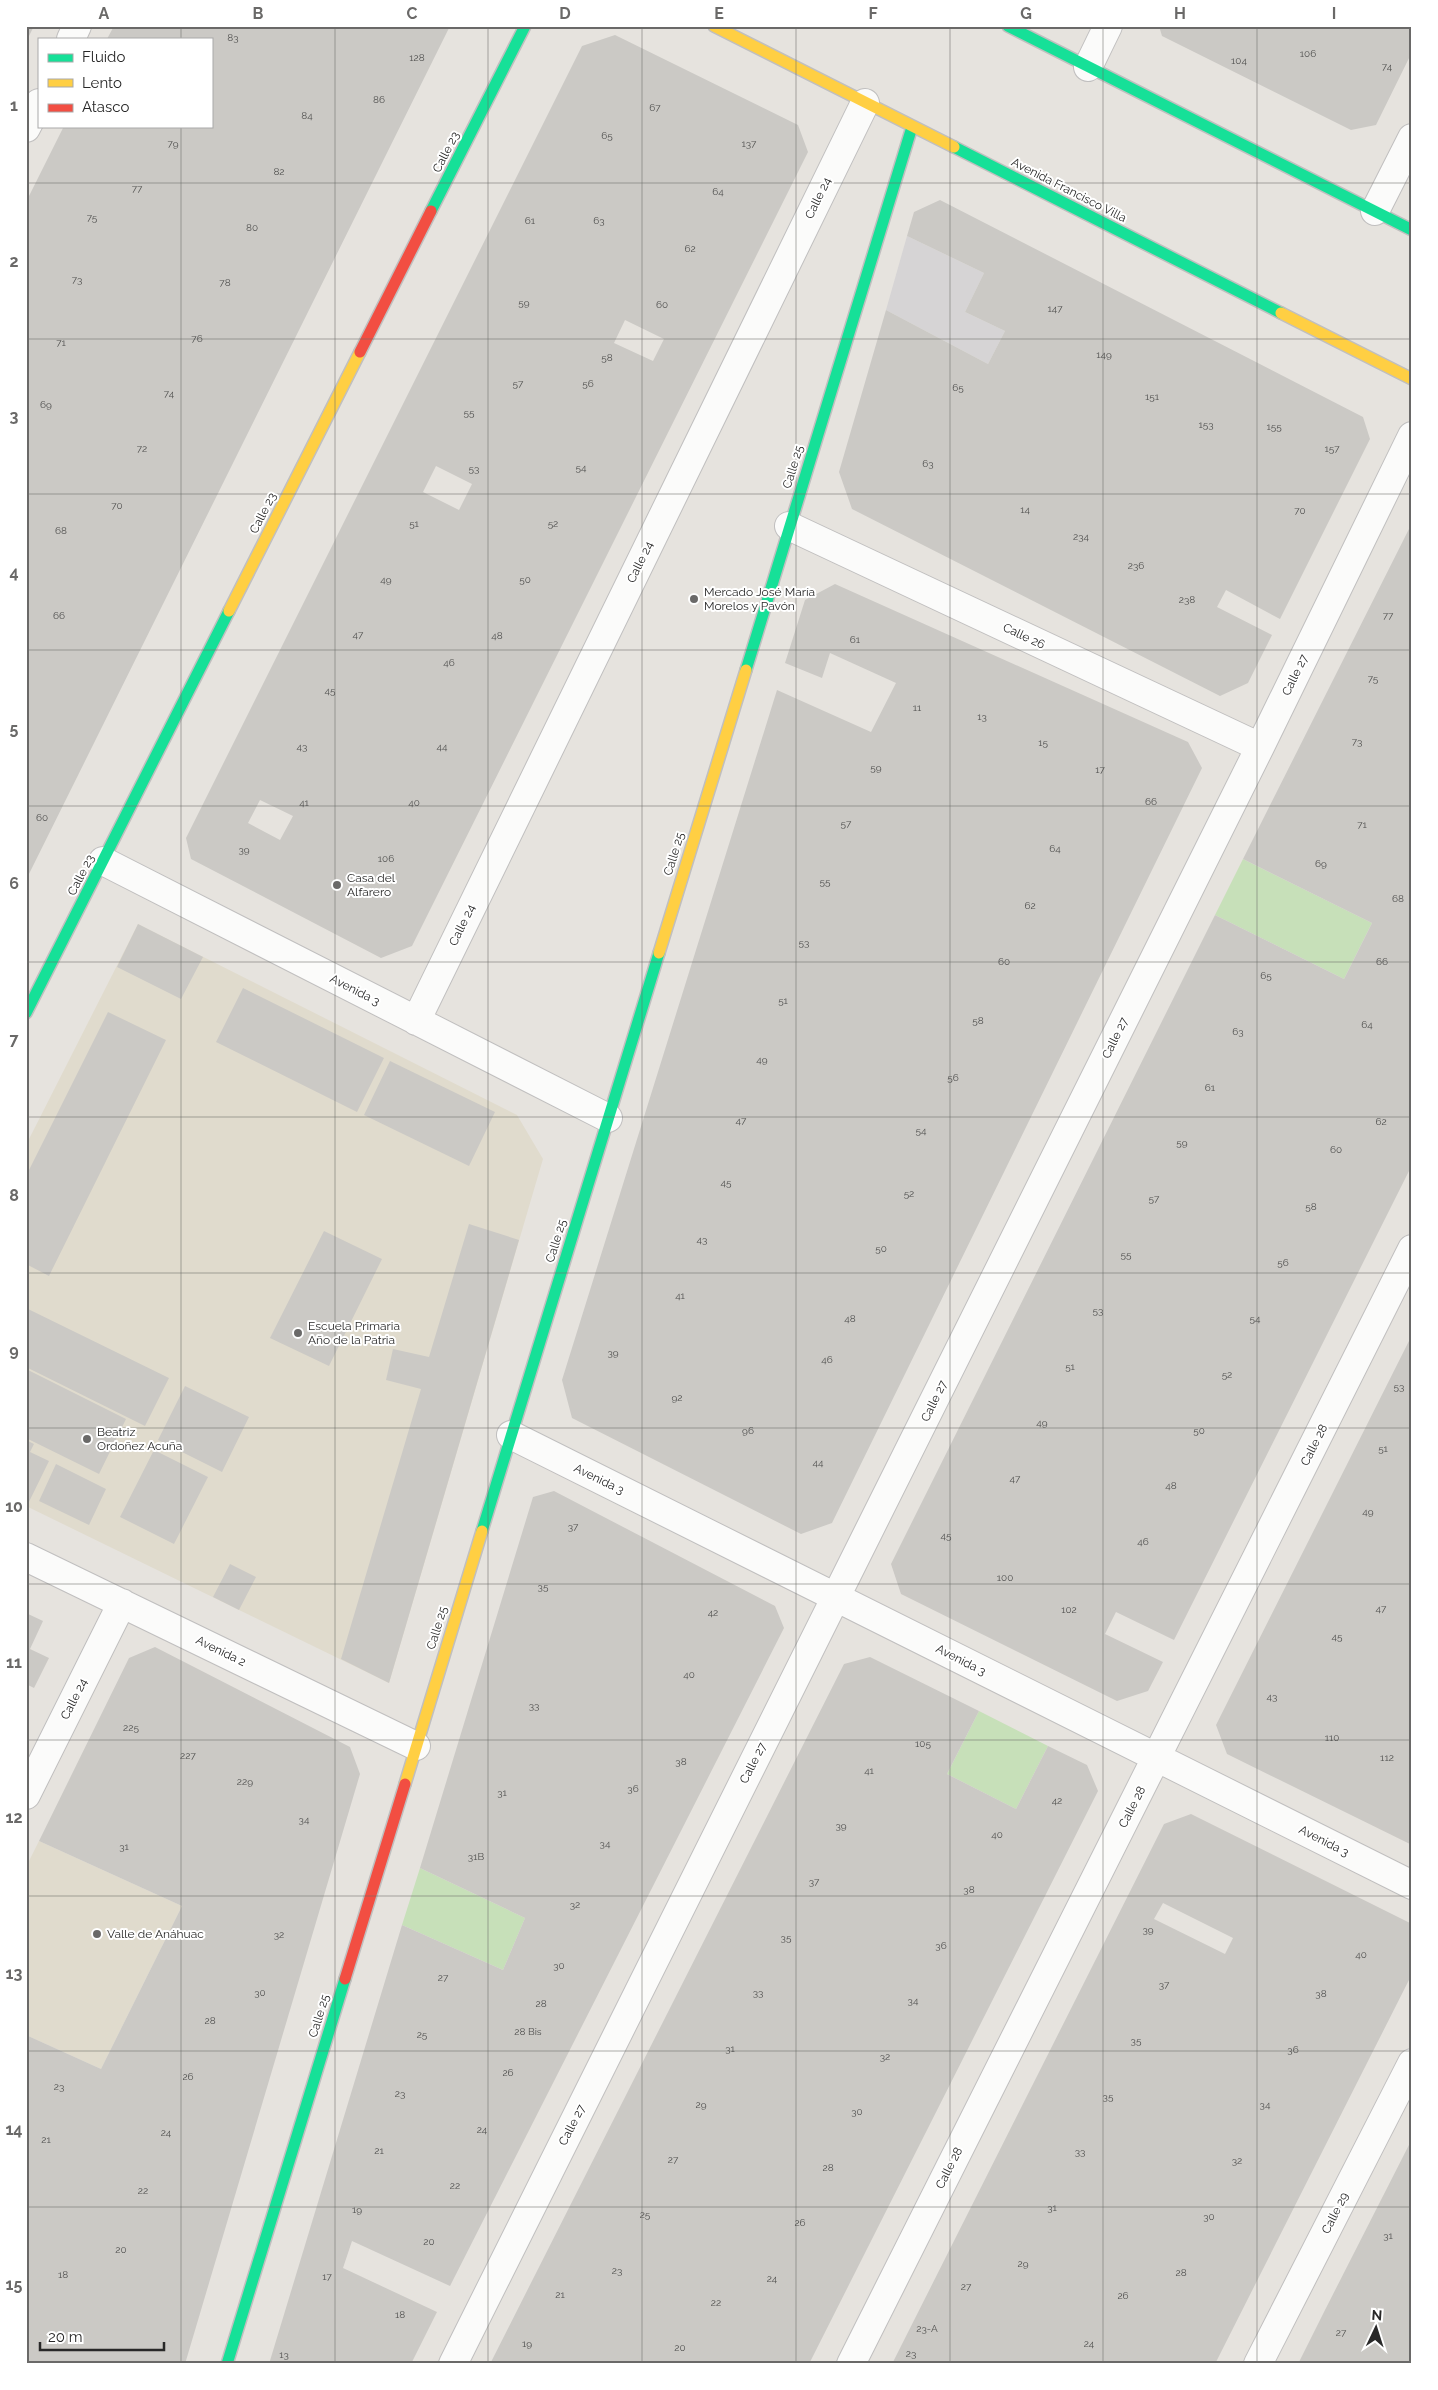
<svg xmlns="http://www.w3.org/2000/svg" width="1438" height="2390" font-family="Raleway,sans-serif">
	<style>
		.industrial { fill: #d6d4d5 }
		.education { fill: #e0dbcd }
		.green { fill: #c7e0b9 }
		.building { fill: #cbc9c5; fill-rule: evenodd }
		.lines { fill: none; stroke-linecap: round; stroke-linejoin: round }
		.street-casing { stroke: #c0bfbf; stroke-width: 30 }
		.fast-casing { stroke: #c0bfbf; stroke-width: 14 }
		.slow-casing { stroke: #c0bfbf; stroke-width: 14 }
		.jam-casing { stroke: #c0bfbf; stroke-width: 14 }
		.street { stroke: #fbfbfa; stroke-width: 28 }
		.fast { stroke: #16e098; stroke-width: 11 }
		.slow { stroke: #ffcf43; stroke-width: 11 }
		.jam { stroke: #f24e42; stroke-width: 11 }
		.grid { fill: none; stroke: #6a6968; stroke-width: 1; stroke-opacity: 0.55 }
		.poi-dot { fill: #6a6968; stroke: #fff; stroke-width: 2 }
		.labels { text-anchor: middle; dominant-baseline: central; stroke-width: 4; stroke-linejoin: round; paint-order: stroke }
		.number-label { font-size: 10px; fill: #525251 }
		.street-label { font-size: 12px; fill: #282828; stroke: #fff }
		.poi-label { font-size: 12px; fill: #282828; stroke: #fff; text-anchor: start }
		.neatline { fill: none; stroke: #6a6968; stroke-width: 2 }
		.grid-label { font-size: 16px; text-anchor: middle; font-weight: bold; fill: #6a6968 }
	</style>
	<rect width="100%" height="100%" fill="#e6e3de"/>
	<path class="industrial" d="M907,236L984,273L965,312L1005,331L988,364L886,310Z"/>
	<path class="education" d="M138,924L517,1115L543,1159L389,1683L26,1506V1145Z
		M39,1841L182,1906L101,2069L26,2035V1867Z"/>
	<path class="green" d="M1243,859L1372,923L1344,979L1215,915Z
		M979,1711L1048,1746L1016,1809L947,1774Z
		M420,1868L525,1918L503,1970L402,1925Z"/>
	<path class="building" d="M26,26H34L26,42Z
		M114,26H450L26,880V202L64,126H211V39H107Z
		M1159,26H1412V52L1376,125L1351,130L1162,36Z
		M615,35L798,125L808,152L412,946L381,958L191,859L186,838L582,46ZM625,320L664,339L653,361L614,343ZM436,466L472,484L459,510L423,492ZM260,800L293,816L280,840L248,823Z
		M940,200L1363,417L1370,439L1280,619L1226,590L1217,607L1272,635L1248,683L1220,696L852,509L839,472L886,310L988,364L1005,331L965,312L984,273L907,236L914,212Z
		M1412,523V1165L1174,1640L1116,1612L1105,1634L1163,1662L1148,1691L1117,1701L901,1594L891,1564L1215,915L1344,979L1372,923L1243,859Z
		M835,584L1188,742L1202,768L832,1523L801,1534L572,1418L562,1380L777,690L871,732L896,683L830,653L822,678L785,663L805,600Z
		M138,924L203,957L181,999L117,967Z
		M243,988L384,1058L357,1112L216,1042Z
		M108,1012L166,1040L49,1276L26,1264V1176Z
		M390,1061L495,1112L469,1166L364,1115Z
		M469,1224L519,1240L389,1683L341,1659L421,1389L386,1380L393,1349L429,1357Z
		M324,1231L382,1259L329,1366L270,1338Z
		M26,1308L169,1378L145,1426L26,1367Z
		M1412,1335V1845L1227,1754L1216,1725Z
		M26,1369L126,1419L99,1474L26,1438Z
		M185,1386L249,1417L222,1472L158,1440Z
		M26,1440L34,1444L30,1452L49,1461L26,1508Z
		M154,1450L208,1477L174,1544L120,1517Z
		M56,1464L106,1489L89,1525L39,1501Z
		M554,1491L775,1606L784,1628L450,2286L352,2241L343,2268L437,2312L411,2364H269L402,1925L503,1970L525,1918L420,1868L533,1497Z
		M230,1564L256,1577L239,1610L213,1597Z
		M26,1613L43,1621L30,1649L49,1658L34,1688L26,1684Z
		M155,1647L350,1747L360,1774L185,2364H26V2035L101,2069L182,1906L39,1841L129,1658Z
		M870,1657L979,1711L947,1774L1016,1809L1048,1746L1087,1765L1098,1791L809,2364H490L844,1664Z
		M1191,1814L1412,1924V1974L1215,2364H892L1164,1824ZM1163,1903L1233,1938L1225,1954L1154,1919Z
		M1412,2139V2364H1298L1325,2310Z"/>
	<g class="lines">
		<defs>
			<path id="street" d="M71,39L77,26
				M1088,67L1108,26
				M26,128L39,103
				M1375,211L1412,138
				M789,526L1260,747
				M103,861L608,1118
				M416,1021L865,103
				M511,1435L1412,1885
				M26,1557L416,1746
				M26,1795L122,1603
				M453,2364L1260,747L1412,436
				M851,2364L1412,1249
				M1258,2364L1412,2063"/>
			<path id="fast" d="M1008,26L1412,230
				M954,147L1281,313
				M431,211L525,26
				M746,670L912,127
				M26,1013L229,611
				M482,1531L659,953
				M227,2364L345,1979"/>
			<path id="slow" d="M714,26L954,147
				M1281,313L1412,379
				M229,611L360,352
				M659,953L746,670
				M405,1784L482,1531"/>
			<path id="jam" d="M360,352L431,211
				M345,1979L405,1784"/>
		</defs>
		<use href="#street" class="street-casing"/>
		<use href="#fast" class="fast-casing"/>
		<use href="#slow" class="slow-casing"/>
		<use href="#jam" class="jam-casing"/>
		<use href="#street" class="street"/>
		<use href="#fast" class="fast"/>
		<use href="#slow" class="slow"/>
		<use href="#jam" class="jam"/>
	</g>
	<path class="grid" d="M181,26V39M335,26V2364M488,26V2364M642,26V2364M796,26V2364M950,26V2364M1103,26V2364M1257,26V2364M181,126V2364M26,183H1412M26,339H1412M26,494H1412M26,650H1412M26,806H1412M26,962H1412M26,1117H1412M26,1273H1412M26,1428H1412M26,1584H1412M26,1740H1412M26,1896H1412M26,2051H1412M26,2207H1412"/>
	<g class="poi-dot">
		<circle cx="694" cy="599" r="5"/>
		<circle cx="337" cy="885" r="5"/>
		<circle cx="298" cy="1333" r="5"/>
		<circle cx="87" cy="1439" r="5"/>
		<circle cx="97" cy="1934" r="5"/>
	</g>
	<g class="labels">
		<g class="number-label">
			<text x="233" y="37">83</text>
			<text x="1308" y="53">106</text>
			<text x="417" y="57">128</text>
			<text x="1239" y="60">104</text>
			<text x="1387" y="66">74</text>
			<text x="379" y="99">86</text>
			<text x="655" y="107">67</text>
			<text x="307" y="115">84</text>
			<text x="607" y="135">65</text>
			<text x="173" y="143">79</text>
			<text x="749" y="143">137</text>
			<text x="279" y="171">82</text>
			<text x="137" y="188">77</text>
			<text x="718" y="191">64</text>
			<text x="92" y="217">75</text>
			<text x="530" y="220">61</text>
			<text x="599" y="220">63</text>
			<text x="252" y="227">80</text>
			<text x="690" y="248">62</text>
			<text x="77" y="279">73</text>
			<text x="225" y="282">78</text>
			<text x="524" y="302">59</text>
			<text x="662" y="304">60</text>
			<text x="1055" y="308">147</text>
			<text x="197" y="338">76</text>
			<text x="61" y="342">71</text>
			<text x="1104" y="354">149</text>
			<text x="607" y="357">58</text>
			<text x="518" y="383">57</text>
			<text x="588" y="383">56</text>
			<text x="958" y="387">65</text>
			<text x="169" y="393">74</text>
			<text x="1152" y="396">151</text>
			<text x="46" y="404">69</text>
			<text x="469" y="412">55</text>
			<text x="1206" y="424">153</text>
			<text x="1274" y="426">155</text>
			<text x="142" y="448">72</text>
			<text x="1332" y="448">157</text>
			<text x="928" y="463">63</text>
			<text x="581" y="467">54</text>
			<text x="474" y="468">53</text>
			<text x="117" y="505">70</text>
			<text x="1025" y="509">14</text>
			<text x="1300" y="510">70</text>
			<text x="414" y="523">51</text>
			<text x="553" y="523">52</text>
			<text x="61" y="530">68</text>
			<text x="1081" y="536">234</text>
			<text x="1136" y="565">236</text>
			<text x="386" y="579">49</text>
			<text x="525" y="579">50</text>
			<text x="1187" y="599">238</text>
			<text x="59" y="615">66</text>
			<text x="1388" y="615">77</text>
			<text x="358" y="634">47</text>
			<text x="497" y="635">48</text>
			<text x="855" y="639">61</text>
			<text x="449" y="662">46</text>
			<text x="1373" y="678">75</text>
			<text x="330" y="690">45</text>
			<text x="917" y="707">11</text>
			<text x="982" y="716">13</text>
			<text x="1357" y="741">73</text>
			<text x="1043" y="742">15</text>
			<text x="302" y="746">43</text>
			<text x="442" y="746">44</text>
			<text x="876" y="767">59</text>
			<text x="1100" y="769">17</text>
			<text x="1151" y="801">66</text>
			<text x="304" y="802">41</text>
			<text x="414" y="802">40</text>
			<text x="42" y="817">60</text>
			<text x="846" y="823">57</text>
			<text x="1362" y="824">71</text>
			<text x="1055" y="848">64</text>
			<text x="244" y="849">39</text>
			<text x="386" y="858">106</text>
			<text x="1321" y="863">69</text>
			<text x="825" y="881">55</text>
			<text x="1398" y="898">68</text>
			<text x="1030" y="905">62</text>
			<text x="804" y="942">53</text>
			<text x="1004" y="961">60</text>
			<text x="1382" y="961">66</text>
			<text x="1266" y="975">65</text>
			<text x="783" y="1000">51</text>
			<text x="978" y="1020">58</text>
			<text x="1367" y="1024">64</text>
			<text x="1238" y="1031">63</text>
			<text x="762" y="1059">49</text>
			<text x="953" y="1077">56</text>
			<text x="1210" y="1087">61</text>
			<text x="741" y="1120">47</text>
			<text x="1381" y="1121">62</text>
			<text x="921" y="1130">54</text>
			<text x="1182" y="1142">59</text>
			<text x="1336" y="1149">60</text>
			<text x="726" y="1182">45</text>
			<text x="909" y="1193">52</text>
			<text x="1154" y="1198">57</text>
			<text x="1311" y="1206">58</text>
			<text x="702" y="1239">43</text>
			<text x="881" y="1248">50</text>
			<text x="1126" y="1254">55</text>
			<text x="1283" y="1262">56</text>
			<text x="680" y="1295">41</text>
			<text x="1098" y="1310">53</text>
			<text x="850" y="1318">48</text>
			<text x="1255" y="1318">54</text>
			<text x="613" y="1352">39</text>
			<text x="827" y="1359">46</text>
			<text x="1070" y="1366">51</text>
			<text x="1227" y="1374">52</text>
			<text x="1399" y="1386">53</text>
			<text x="677" y="1397">92</text>
			<text x="1042" y="1422">49</text>
			<text x="748" y="1430">96</text>
			<text x="1199" y="1430">50</text>
			<text x="1383" y="1448">51</text>
			<text x="818" y="1462">44</text>
			<text x="1015" y="1478">47</text>
			<text x="1171" y="1485">48</text>
			<text x="1368" y="1511">49</text>
			<text x="573" y="1526">37</text>
			<text x="946" y="1535">45</text>
			<text x="1143" y="1541">46</text>
			<text x="1005" y="1577">100</text>
			<text x="543" y="1586">35</text>
			<text x="1381" y="1608">47</text>
			<text x="1069" y="1609">102</text>
			<text x="713" y="1612">42</text>
			<text x="1337" y="1636">45</text>
			<text x="689" y="1674">40</text>
			<text x="1272" y="1696">43</text>
			<text x="534" y="1705">33</text>
			<text x="131" y="1727">225</text>
			<text x="1332" y="1737">110</text>
			<text x="923" y="1743">105</text>
			<text x="188" y="1755">227</text>
			<text x="1387" y="1757">112</text>
			<text x="681" y="1761">38</text>
			<text x="869" y="1770">41</text>
			<text x="245" y="1781">229</text>
			<text x="633" y="1788">36</text>
			<text x="502" y="1792">31</text>
			<text x="1057" y="1800">42</text>
			<text x="304" y="1819">34</text>
			<text x="841" y="1825">39</text>
			<text x="997" y="1834">40</text>
			<text x="605" y="1843">34</text>
			<text x="124" y="1846">31</text>
			<text x="476" y="1856">31B</text>
			<text x="814" y="1881">37</text>
			<text x="969" y="1889">38</text>
			<text x="575" y="1904">32</text>
			<text x="1148" y="1929">39</text>
			<text x="279" y="1934">32</text>
			<text x="786" y="1937">35</text>
			<text x="941" y="1945">36</text>
			<text x="1361" y="1954">40</text>
			<text x="559" y="1965">30</text>
			<text x="443" y="1977">27</text>
			<text x="1164" y="1984">37</text>
			<text x="260" y="1992">30</text>
			<text x="758" y="1992">33</text>
			<text x="1321" y="1993">38</text>
			<text x="913" y="2000">34</text>
			<text x="541" y="2003">28</text>
			<text x="210" y="2020">28</text>
			<text x="528" y="2031">28 Bis</text>
			<text x="422" y="2034">25</text>
			<text x="1136" y="2040">35</text>
			<text x="730" y="2048">31</text>
			<text x="1293" y="2049">36</text>
			<text x="885" y="2056">32</text>
			<text x="508" y="2072">26</text>
			<text x="188" y="2076">26</text>
			<text x="59" y="2086">23</text>
			<text x="400" y="2093">23</text>
			<text x="1108" y="2096">35</text>
			<text x="701" y="2104">29</text>
			<text x="1265" y="2104">34</text>
			<text x="857" y="2111">30</text>
			<text x="482" y="2129">24</text>
			<text x="166" y="2132">24</text>
			<text x="46" y="2139">21</text>
			<text x="379" y="2150">21</text>
			<text x="1080" y="2151">33</text>
			<text x="673" y="2159">27</text>
			<text x="1237" y="2160">32</text>
			<text x="828" y="2167">28</text>
			<text x="455" y="2185">22</text>
			<text x="143" y="2190">22</text>
			<text x="1052" y="2207">31</text>
			<text x="357" y="2209">19</text>
			<text x="645" y="2214">25</text>
			<text x="1209" y="2216">30</text>
			<text x="800" y="2222">26</text>
			<text x="1388" y="2235">31</text>
			<text x="429" y="2241">20</text>
			<text x="121" y="2249">20</text>
			<text x="1023" y="2263">29</text>
			<text x="617" y="2270">23</text>
			<text x="1181" y="2272">28</text>
			<text x="63" y="2274">18</text>
			<text x="327" y="2276">17</text>
			<text x="772" y="2278">24</text>
			<text x="966" y="2286">27</text>
			<text x="560" y="2294">21</text>
			<text x="1123" y="2295">26</text>
			<text x="716" y="2302">22</text>
			<text x="400" y="2314">18</text>
			<text x="927" y="2328">23-A</text>
			<text x="1341" y="2332">27</text>
			<text x="527" y="2343">19</text>
			<text x="1089" y="2343">24</text>
			<text x="680" y="2347">20</text>
			<text x="911" y="2353">23</text>
			<text x="284" y="2354">13</text>
		</g>
		<g class="street-label">
			<text transform="translate(446 152) rotate(-63)">Calle 23</text>
			<text transform="translate(1069 190) rotate(27)">Avenida Francisco Villa</text>
			<text transform="translate(818 198) rotate(-64)">Calle 24</text>
			<text transform="translate(793 467) rotate(-73)">Calle 25</text>
			<text transform="translate(263 513) rotate(-63)">Calle 23</text>
			<text transform="translate(640 562) rotate(-64)">Calle 24</text>
			<text transform="translate(1024 636) rotate(25)">Calle 26</text>
			<text transform="translate(1295 675) rotate(-64)">Calle 27</text>
			<text transform="translate(674 854) rotate(-73)">Calle 25</text>
			<text transform="translate(81 875) rotate(-63)">Calle 23</text>
			<text transform="translate(462 925) rotate(-64)">Calle 24</text>
			<text transform="translate(355 990) rotate(27)">Avenida 3</text>
			<text transform="translate(1115 1038) rotate(-64)">Calle 27</text>
			<text transform="translate(556 1241) rotate(-73)">Calle 25</text>
			<text transform="translate(934 1401) rotate(-64)">Calle 27</text>
			<text transform="translate(1314 1445) rotate(-63)">Calle 28</text>
			<text transform="translate(599 1479) rotate(26)">Avenida 3</text>
			<text transform="translate(437 1628) rotate(-73)">Calle 25</text>
			<text transform="translate(221 1651) rotate(26)">Avenida 2</text>
			<text transform="translate(961 1660) rotate(27)">Avenida 3</text>
			<text transform="translate(74 1699) rotate(-63)">Calle 24</text>
			<text transform="translate(753 1763) rotate(-63)">Calle 27</text>
			<text transform="translate(1132 1807) rotate(-63)">Calle 28</text>
			<text transform="translate(1324 1841) rotate(27)">Avenida 3</text>
			<text transform="translate(319 2016) rotate(-73)">Calle 25</text>
			<text transform="translate(572 2125) rotate(-63)">Calle 27</text>
			<text transform="translate(949 2168) rotate(-63)">Calle 28</text>
			<text transform="translate(1335 2213) rotate(-63)">Calle 29</text>
		</g>
		<g class="poi-label">
			<text x="704" y="592">Mercado José María<tspan x="704" dy="14">Morelos y Pavón</tspan></text>
			<text x="347" y="878">Casa del<tspan x="347" dy="14">Alfarero</tspan></text>
			<text x="308" y="1326">Escuela Primaria<tspan x="308" dy="14">Año de la Patria</tspan></text>
			<text x="97" y="1432">Beatriz<tspan x="97" dy="14">Ordoñez Acuña</tspan></text>
			<text x="107" y="1934">Valle de Anáhuac</text>
		</g>
	</g>
	<rect width="1438" height="2390" fill="none" stroke="#ffffff" stroke-width="55"/>
	<rect x="38" y="38" width="175" height="90" fill="#ffffff" stroke="#a9a9a9"/>
	<rect x="48" y="54" width="25" height="8" fill="#16e098" stroke="#a9a9a9"/>
	<text x="82" y="62" font-size="15" fill="#282828">Fluido</text>
	<rect x="48" y="79" width="25" height="8" fill="#ffcf43" stroke="#a9a9a9"/>
	<text x="82" y="88" font-size="15" fill="#282828">Lento</text>
	<rect x="48" y="104" width="25" height="8" fill="#f24e42" stroke="#a9a9a9"/>
	<text x="82" y="112" font-size="15" fill="#282828">Atasco</text>
	<g transform="translate(1376 2328) rotate(4)" stroke="#ffffff" stroke-width="4" paint-order="stroke">
	<path d="M0-4L9 19L0 12L-9 19Z" fill="#282828"/>
	<text y="-8" font-size="14" font-weight="bold" text-anchor="middle" fill="#282828">N</text>
	</g>
	<path d="M40 2342v8h124v-8" fill="none" stroke="#282828" stroke-width="2.5"/>
	<text x="48" y="2342" font-size="15" fill="#282828" stroke="#ffffff" stroke-width="4" paint-order="stroke">20 m</text>
	<rect x="28" y="28" width="1382" height="2334" class="neatline"/>
	<g class="grid-label">
		<text x="104" y="19">A</text>
		<text x="258" y="19">B</text>
		<text x="412" y="19">C</text>
		<text x="565" y="19">D</text>
		<text x="719" y="19">E</text>
		<text x="873" y="19">F</text>
		<text x="1026" y="19">G</text>
		<text x="1180" y="19">H</text>
		<text x="1334" y="19">I</text>
		<text x="14" y="111">1</text>
		<text x="14" y="267">2</text>
		<text x="14" y="422">3</text>
		<text x="14" y="578">4</text>
		<text x="14" y="734">5</text>
		<text x="14" y="889">6</text>
		<text x="14" y="1045">7</text>
		<text x="14" y="1201">8</text>
		<text x="14" y="1356">9</text>
		<text x="14" y="1512">10</text>
		<text x="14" y="1668">11</text>
		<text x="14" y="1823">12</text>
		<text x="14" y="1979">13</text>
		<text x="14" y="2135">14</text>
		<text x="14" y="2290">15</text>
	</g>
</svg>
